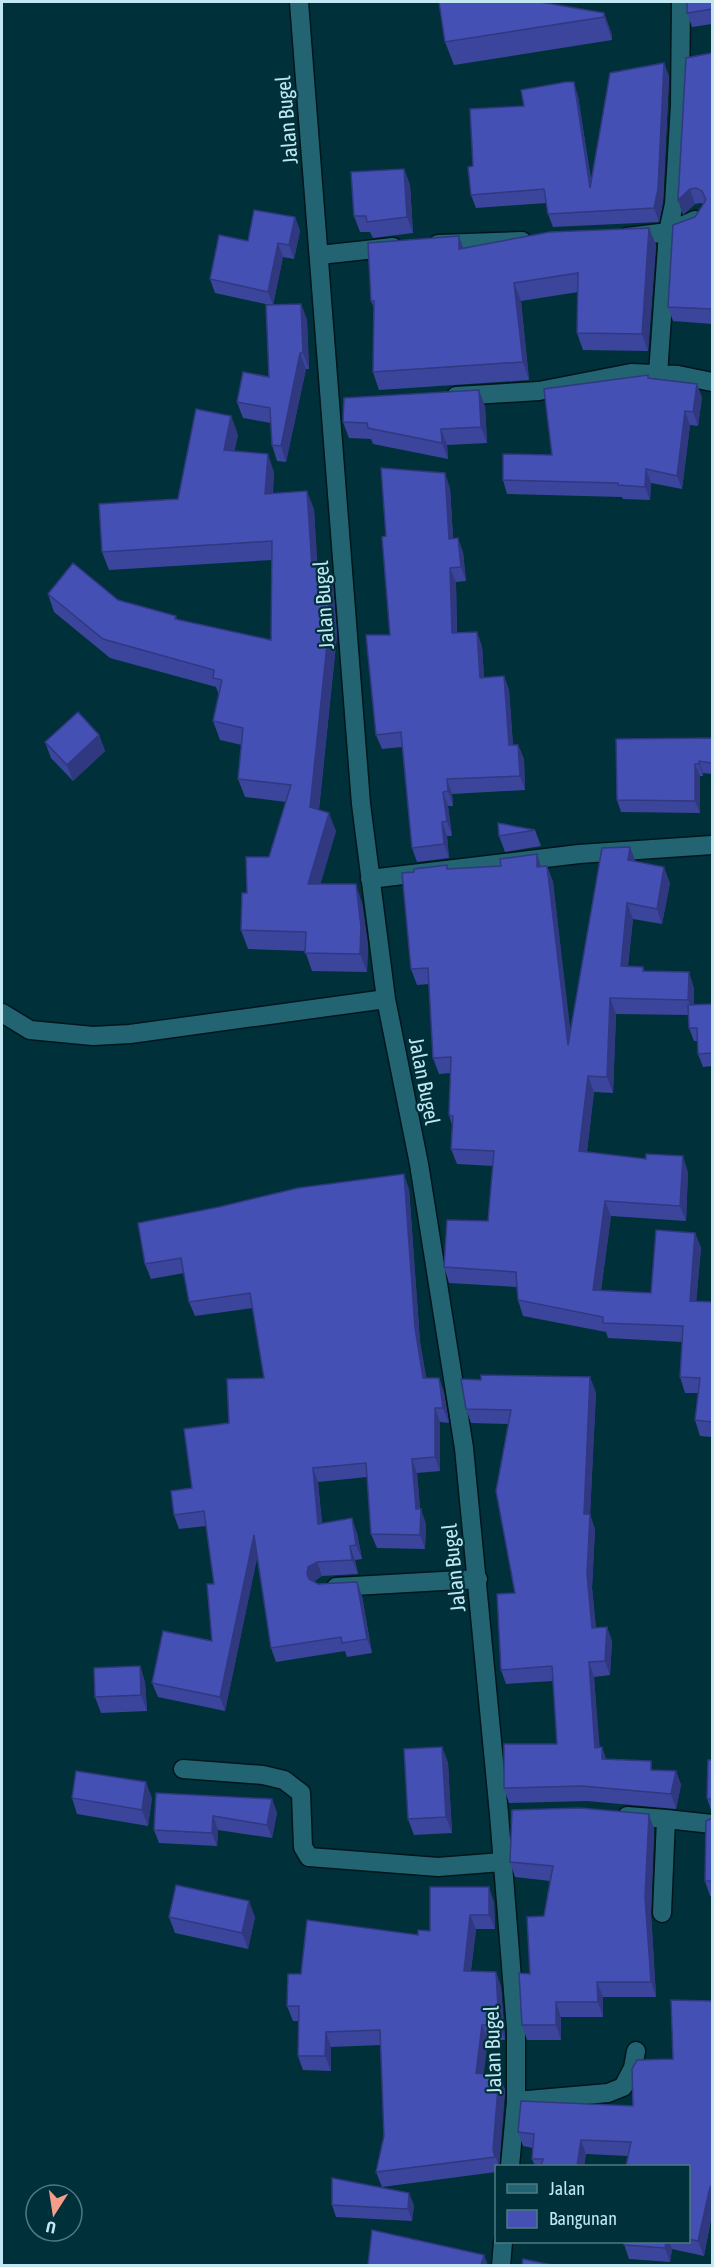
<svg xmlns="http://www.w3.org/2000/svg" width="714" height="2267" font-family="'Asap Condensed',sans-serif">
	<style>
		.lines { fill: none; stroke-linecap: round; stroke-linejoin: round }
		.minor-casing { stroke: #00161c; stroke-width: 21 }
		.minor { stroke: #226472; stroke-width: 18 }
		.wall { fill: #3b459c }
		.shaded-wall { fill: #30387f }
		.building { fill: #4550b5; stroke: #30387f; stroke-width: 1.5 }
		.labels { text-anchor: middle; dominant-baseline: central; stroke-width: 4.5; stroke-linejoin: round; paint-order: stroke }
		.street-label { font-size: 21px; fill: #c1e8f2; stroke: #003039 }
	</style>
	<rect width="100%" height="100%" fill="#003039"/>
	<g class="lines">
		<defs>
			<path id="minor" d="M299,2L361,804L386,999L419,1164L464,1448L499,1814L516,2029V2101L510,2166
				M627,237L668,232L695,220
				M438,244L522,241
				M320,255L393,247
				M658,374L668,232L674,204L680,105L681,2
				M456,396L539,391L631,373L678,375L712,382
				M370,879L579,854L712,845
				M2,1013L30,1030L93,1036L130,1034L386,999
				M336,1587L478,1579
				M183,1769L263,1775L284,1780L301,1793L303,1847L309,1857L438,1867L502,1862
				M627,1816L666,1819L662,1913
				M666,1819L712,1824
				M516,2101L608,2093L623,2087L633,2068L636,2051
				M501,2266L503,2242"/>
		</defs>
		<use href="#minor" class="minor-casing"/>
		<use href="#minor" class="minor"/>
	</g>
	<path class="wall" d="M712,2V24L692,27L687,13Z
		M604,13L612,35V40L454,65L445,42Z
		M712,53V324L673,321L668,307L695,217L703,204L701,203L695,204L683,215Z
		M664,63L669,77L663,202L659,222L553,227L548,214L546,203L476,208L471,195L524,106L578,96L591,179Z
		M404,169L410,185L413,233L373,238L370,232H360L354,216Z
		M295,217L300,231L294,259L283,257L273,305L301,304L307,320L309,369H306L286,462L277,461L272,445L271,423L243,418L237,402L269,377L270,305L215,293L210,279L248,241Z
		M649,228L656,245L648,351L583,350L577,333L578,292L521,301L529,380L379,390L373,372L374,308L371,301L459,236L463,248Z
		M649,378L702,397L698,426L690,425L682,489L651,483L650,500L623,499L622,497L507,494L503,480L552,455Z
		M485,406L487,443L447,445L448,459L373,444L371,439L349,438L343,422Z
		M231,416L238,435L234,451L274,472L273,493L314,509L317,568H326L333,586L337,635L319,810L336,831L320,884L362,903L368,945L367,972L312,971L305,951L248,949L241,930L247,893L269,857L286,802L245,797L238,779L242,745L220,740L213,721L219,695L216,687L110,658L54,612L48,594L118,600L176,616L177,620L271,640L272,560L109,570L102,552L178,499Z
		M450,488L453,538L463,552L466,581L456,582L457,632L482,646L484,678L504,676L509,690L513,745H518L524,759L525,790L452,794L453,806H448L452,836H447L449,858L417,862L412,848L402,747L382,749L376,735L390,635L386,536Z
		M99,735L105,751L73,781L51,758L45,742Z
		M712,738V774L703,773V776H700V813L621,812L617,800Z
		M535,830L541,846L505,852L499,836Z
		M636,862L670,883L662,924L633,919L628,966L643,967L645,972L694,988V1004H712V1066L703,1067L698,1054V1041H694L689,1028V1015L616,1014L613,1093L594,1092L587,1152L688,1172L686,1221L611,1216L601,1290L651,1293L695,1233L701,1248L696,1302H712V1437L700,1436L695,1420L698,1393H685L680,1377L682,1342L608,1338L606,1332L523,1316L518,1300L517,1287L449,1283L444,1267L488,1221L493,1166L457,1164L451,1149L452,1125L449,1115L451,1073L439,1074L433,1058L429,984L417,985L411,969L414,872L448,869L547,866L553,882L570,1032Z
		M409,1189L420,1342L426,1378H439L444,1393L449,1423L440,1422V1471L417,1473L420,1509L426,1524L425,1549L377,1548L371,1534L367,1477L318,1482L322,1523L357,1533L362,1559L355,1560L358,1574L322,1576L313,1582L318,1584L357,1582L362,1596L372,1653L347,1657L345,1651L276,1662L271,1648L257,1558L225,1711L158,1697L152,1683L212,1641L214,1584L206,1526L179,1529L174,1515L192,1488L229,1423L264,1378L253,1308L195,1316L189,1302L184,1273L151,1279L145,1264Z
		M596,1392L590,1515L595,1529L592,1588L596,1628L607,1627L612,1641L610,1675L594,1677L599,1747H602L606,1759L654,1770L676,1771L681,1785L676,1809L587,1801L509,1803L504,1788L557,1744L553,1681L506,1684L501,1670L515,1593L509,1424L471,1423L466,1409Z
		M140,1666L145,1682L147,1711L101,1713L95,1697Z
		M442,1747L448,1763L452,1833L414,1835L408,1819Z
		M712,1760V1813L707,1798Z
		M72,1798H152L148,1826L77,1814Z
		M272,1799L277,1813L272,1838L218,1830L217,1846L159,1843L154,1830Z
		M649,1814L654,1829L651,1913L656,1997H603V2017H561V2040H527L522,2025L530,1974L544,1916L550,1881L515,1877L510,1862Z
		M712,1818V1896H710L705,1881Z
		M494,1902L495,1929H476L471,1971L496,1972L501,1987L505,2040H488L483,2073L499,2075L505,2090L499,2166H496V2172L382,2187L376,2172L384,2136L381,2045L331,2047V2071L303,2070L298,2056L299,2021H293L287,2006L301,1974L418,1935Z
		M169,1917H255L248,1949L175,1933Z
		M712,2001V2214L704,2256L672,2249L670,2262L629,2259L623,2241H688V2166L628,2156L586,2154L584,2166H535L532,2159L533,2148L523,2146L518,2132L633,2106L673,2059Z
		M332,2205H414L412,2221L336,2217Z"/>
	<path class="shaded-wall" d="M604,13L612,35V40L604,17Z
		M664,63L669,77L663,202L659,222L654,208Z
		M574,82L578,96L594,201L590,188Z
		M404,169L410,185L413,233L407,217Z
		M690,189L695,204L683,215L678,200Z
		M295,217L300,231L294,259L289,245Z
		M649,228L656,245L648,351L642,334Z
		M459,236L465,254L459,249Z
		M278,243L283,257L273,305L268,292Z
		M514,283L521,301L529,380L523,362Z
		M301,304L307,320L309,369L303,353Z
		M300,353L306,369L286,462L281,446Z
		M697,384L702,397L698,426L693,412Z
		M479,390L485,406L487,443L481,427Z
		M685,411L690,425L682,489L677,476Z
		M231,416L238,435L231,468L224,450Z
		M441,429L447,445L448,459L442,443Z
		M268,454L274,472L271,512L265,494Z
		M646,469L651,483L650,500L645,487Z
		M445,473L450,488L454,553L449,539Z
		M307,491L314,509L319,586L312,567Z
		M458,538L463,552L466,581L461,567Z
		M326,568L333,586L337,635L317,826L310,807Z
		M450,568L456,582L457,647L452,633Z
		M477,632L482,646L485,692L480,678Z
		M504,676L509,690L514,759L509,745Z
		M99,735L105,751L73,781L67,765Z
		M518,745L524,759L525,790L520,776Z
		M699,761L703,773V776L699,764Z
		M695,764L700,776V813L695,801Z
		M447,779L452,794L453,806L448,791Z
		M443,792L448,806L452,836L447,821Z
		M329,813L336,831L315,903L308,884Z
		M442,822L447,836L449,858L444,844Z
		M630,847L636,862L628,860Z
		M537,854L542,870L537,867Z
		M547,866L553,882L574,1060L568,1045Z
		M664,867L670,883L662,924L657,909Z
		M356,884L362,903L368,945L367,972L360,954Z
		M627,903L633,919L626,981L621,966Z
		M689,972L694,988V1015L688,1000Z
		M610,998L616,1014L613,1093L607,1077Z
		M588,1076L594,1092L585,1166L579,1151Z
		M683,1156L688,1172L686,1221L680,1206Z
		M404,1174L409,1189L420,1342L429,1392L423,1378L415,1328Z
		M605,1201L611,1216L599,1305L593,1290Z
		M695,1233L701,1248L695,1317L690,1301Z
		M590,1377L596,1392L590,1515L595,1529L592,1588L597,1643L592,1628L587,1574L584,1514Z
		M439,1378L444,1393L449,1423L443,1408Z
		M435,1408L440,1422V1471L435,1457Z
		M412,1459L417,1473L421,1517V1509L426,1524L425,1549L420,1535L416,1509Z
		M313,1468L318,1482L323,1538L318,1524Z
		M352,1518L357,1533L362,1559L356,1545Z
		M254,1535L259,1549L225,1711L220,1697Z
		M350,1546L355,1560L358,1574L352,1560Z
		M317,1562L322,1576L313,1581L312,1588L307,1574L308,1567Z
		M357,1582L362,1596L372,1653L367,1639Z
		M607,1627L612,1641L610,1675L605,1661Z
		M589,1662L594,1677L601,1762L595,1748Z
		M140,1666L145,1682L147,1711L141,1695Z
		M442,1747L448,1763L452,1833L446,1817Z
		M602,1747L607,1762L602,1759Z
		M676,1771L681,1785L676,1809L671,1794Z
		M146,1782L152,1798L148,1826L142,1810Z
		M272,1799L277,1813L272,1838L267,1825Z
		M649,1814L654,1829L651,1913L656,1997L651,1982L645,1897Z
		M213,1816L218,1830L217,1846L212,1833Z
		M489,1887L494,1902L495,1929L489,1915Z
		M249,1901L255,1917L248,1949L242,1933Z
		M470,1915L476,1929L469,1985L464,1971Z
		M496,1972L501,1987L505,2040L499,2025Z
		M597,1982L603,1997V2017L598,2002Z
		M556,2002L561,2017V2040L556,2025Z
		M482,2025L488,2040L482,2088L476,2073Z
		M326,2032L331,2047V2071L325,2056Z
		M499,2075L505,2090L499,2166L493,2150Z
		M581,2140L586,2154L584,2166H577Z
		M710,2187L712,2194V2214L704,2256L698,2241Z
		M409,2193L414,2205L412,2221L408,2209Z
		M666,2241H669L672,2249L670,2262L665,2248Z
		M484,2255L488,2265H481Z"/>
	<path class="building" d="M439,2H540L604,13V17L445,42Z
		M687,2H712V9L687,13Z
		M712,53V309L668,307L673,225L695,217L706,200L702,191L696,188L690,189L678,200L686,58Z
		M664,63L658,189L654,208L548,214L544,189L471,195L468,167L473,166L470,109L524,106L521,90L566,82H574L590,188L610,73Z
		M404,169L407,217L367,222L366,216H354L351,172Z
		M254,210L295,217L289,245L278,243L268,292L210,279L219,235L248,241Z
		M649,228L642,334L577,333L578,273L514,283L523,362L373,372L374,301H371L368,243L459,236V249L550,232Z
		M301,304L303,353H300L281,446L272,445L270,408L237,402L243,372L269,377L266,305Z
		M648,375V378L697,384L693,412L685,411L677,476L646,469L645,487L618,485V483L503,480V454L552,455L544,389Z
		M479,390L481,427L441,429L442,443L368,428L367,423L343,422L344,398Z
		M196,409L231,416L224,450L268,454L265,494L307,491L312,567L326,568L330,616L310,807L329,813L308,884H356L361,927L360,954L305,953L306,932L241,930L242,893H247L246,857H269L291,785L238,779L243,728L213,721L222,680L213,678L214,670L103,639L48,594L73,563L118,600L176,616L175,619L271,640L272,541L102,552L99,504L178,499Z
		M381,468L445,473L449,539L458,538L461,567L450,568L452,633L477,632L480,678L504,676L509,745H518L520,776L447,779L448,791L443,792L447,821L442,822L444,844L412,848L401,732L376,735L366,635H390L382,537L386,536Z
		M78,712L99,735L67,765L45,742Z
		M712,738V763L699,761V764H695V801L617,800L616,739Z
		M498,823L535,830L499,836Z
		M630,847L628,860L664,867L657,909L627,903L621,966L643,967V971L689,972L688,1000L610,998L607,1077L588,1076L579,1151L646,1159V1154L683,1156L680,1206L605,1201L593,1290L651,1293L656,1230L695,1233L690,1301L712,1302V1422L695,1420L700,1378L680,1377L683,1326L603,1323V1317L518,1300L516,1272L444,1267L447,1220L488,1221L494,1151L451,1149L453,1116L449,1115L451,1057L433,1058L428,968L411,969L402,873L414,872V869L447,865V869L501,866L500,859L537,854V867L547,866L568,1045L602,848Z
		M712,1004V1053L698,1054L697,1028H689L688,1005Z
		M404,1174L415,1328L423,1378H439L443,1408H435V1457L412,1459L416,1509H421L420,1535L371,1534L366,1463L313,1468L318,1524L352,1518L356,1545L350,1546L352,1560L317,1562L308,1567L307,1574L309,1579L318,1584L357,1582L367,1639L342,1643L341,1637L271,1648L254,1535L220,1697L152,1683L163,1631L212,1641L207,1584H214L204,1511L174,1515L171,1491L192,1488L184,1429L229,1423L227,1379L264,1378L250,1293L189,1302L181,1258L145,1264L138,1223L219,1207L298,1188Z
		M481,1375L590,1377L584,1514H590L587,1574L592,1628L607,1627L605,1661L589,1662L595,1748L602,1747V1759L651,1761V1770L676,1771L671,1794L582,1786L504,1788V1744H557L552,1666L501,1670L497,1594L515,1593L496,1491L511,1410L466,1409L461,1379L481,1380Z
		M140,1666L141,1695L95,1697L94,1668Z
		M442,1747L446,1817L408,1819L404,1749Z
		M708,1760H712V1800L707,1798Z
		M76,1771L146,1782L142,1810L72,1798Z
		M156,1793L272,1799L267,1825L213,1816L212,1833L154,1830Z
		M580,1808L649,1814L645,1897L651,1982H597L598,2002H556V2025H522L519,1973L530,1974L527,1917L544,1916L553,1866L510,1862L512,1810Z
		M712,1818V1881H705L706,1821Z
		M176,1885L249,1901L242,1933L169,1917Z
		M430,1887H489V1915H470L464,1971L496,1972L499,2025H482L476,2073L499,2075L493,2150L495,2157L376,2172L384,2136L380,2030L326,2032L325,2056H298L299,2006H287L288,1974H301L307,1920L418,1935V1930L430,1931Z
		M671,2000L712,2001V2187H710L698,2241L688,2239V2166H626L631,2142L581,2140L577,2166H541L543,2159H532L534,2134L518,2132L521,2101L633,2106L632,2069L637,2060L673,2059Z
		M332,2178L409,2193L408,2209L332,2205Z
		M372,2230L484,2255L481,2265H368Z
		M623,2241H666L665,2248L624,2245Z
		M523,2259L552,2265H522Z"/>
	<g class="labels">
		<g class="street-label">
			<text transform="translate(286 120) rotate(-95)">Jalan Bugel</text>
			<text transform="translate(323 605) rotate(-94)">Jalan Bugel</text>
			<text transform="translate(425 1081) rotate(79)">Jalan Bugel</text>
			<text transform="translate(453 1568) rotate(-96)">Jalan Bugel</text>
			<text transform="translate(492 2050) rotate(-92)">Jalan Bugel</text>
		</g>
	</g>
	<rect width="714" height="2267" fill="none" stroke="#c1e8f2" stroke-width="6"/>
	<rect x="495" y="2165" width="195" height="78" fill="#003039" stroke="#4d7a83" stroke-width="1.5"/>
	<rect x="507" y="2184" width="30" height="9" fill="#226472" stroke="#4d7a83" stroke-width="1.5"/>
	<text x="549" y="2195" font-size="18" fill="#c1e8f2">Jalan</text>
	<rect x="507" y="2210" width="30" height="18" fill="#4550b5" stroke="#4d7a83" stroke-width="1.5"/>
	<text x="549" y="2225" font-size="18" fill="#c1e8f2">Bangunan</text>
	<g transform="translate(54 2213) rotate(192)"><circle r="28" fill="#003039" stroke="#4d7a83" stroke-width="1.5"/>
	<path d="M0-4.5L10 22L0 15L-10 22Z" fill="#f49e89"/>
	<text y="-9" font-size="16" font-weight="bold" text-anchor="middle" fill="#c1e8f2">U</text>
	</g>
</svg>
